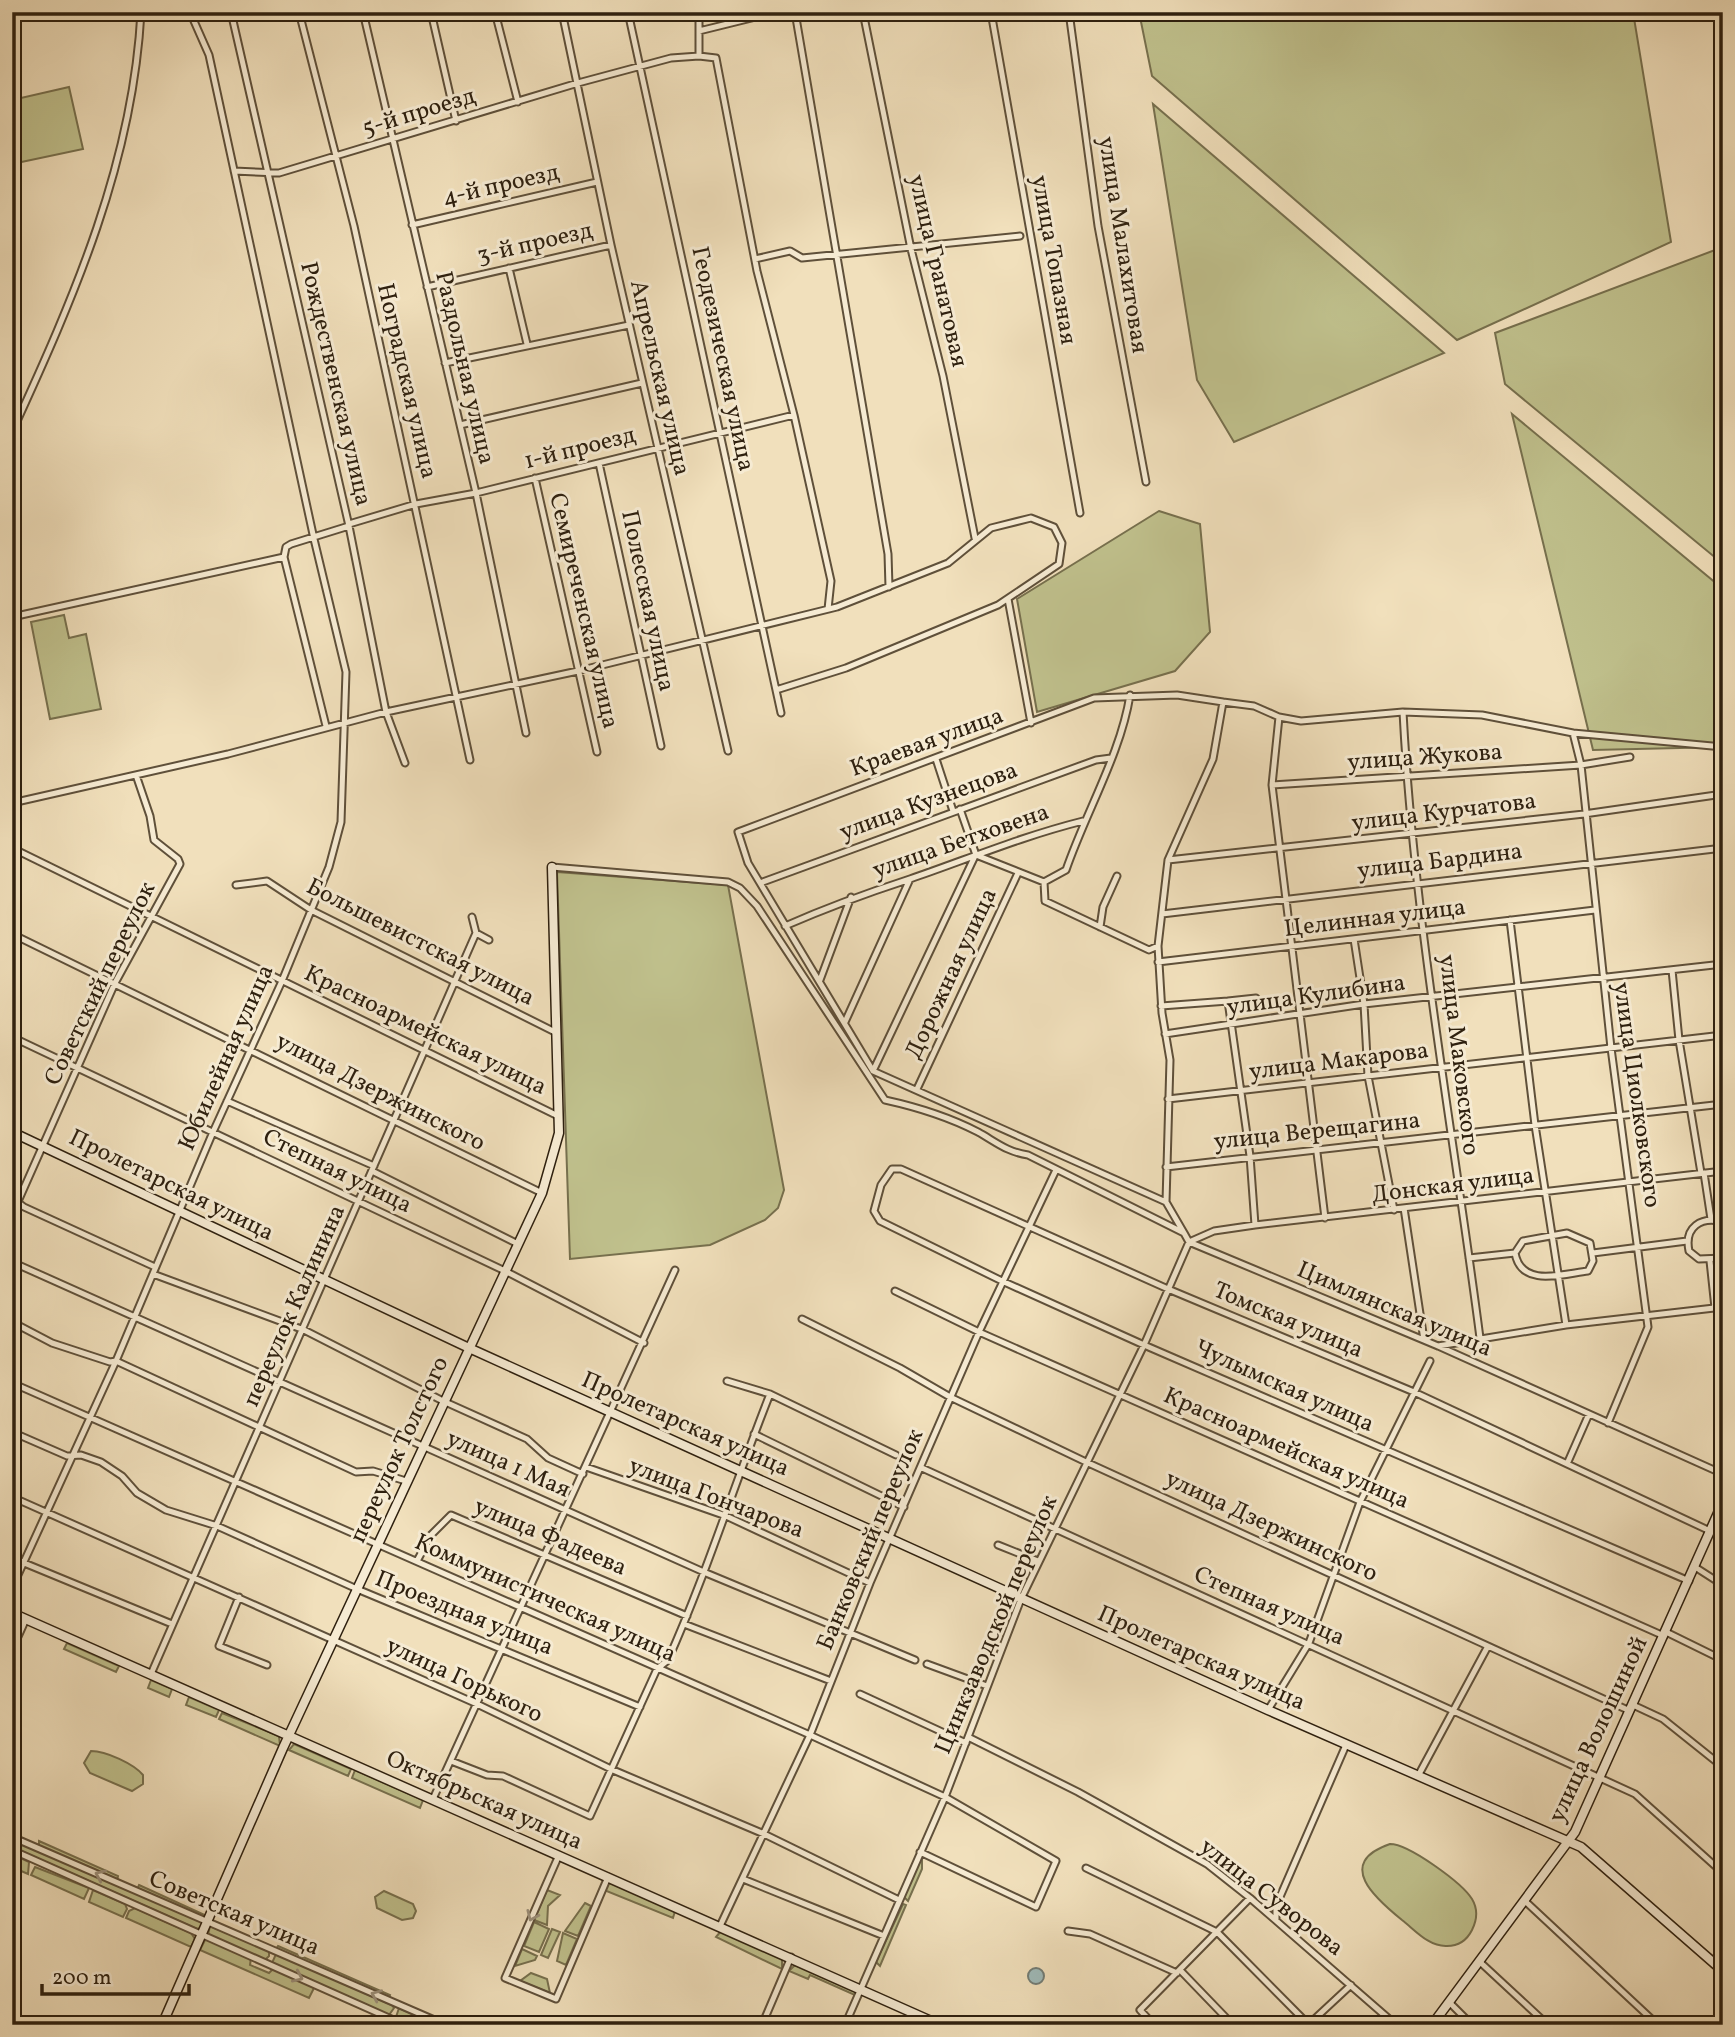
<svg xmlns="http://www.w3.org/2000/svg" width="1735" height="2037" font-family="Vollkorn,serif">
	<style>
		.green { fill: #c0c18d; stroke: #77704e; stroke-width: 2 }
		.water { fill: #9fbbba; stroke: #727d76; stroke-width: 2 }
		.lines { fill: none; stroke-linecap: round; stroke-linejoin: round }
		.street-casing { stroke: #5f503a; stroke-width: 9 }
		.secondary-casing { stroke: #2e200f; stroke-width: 11 }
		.street { stroke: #f6ebd3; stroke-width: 5 }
		.secondary { stroke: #f6ebd3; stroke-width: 8 }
		.oneway { stroke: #9c907b }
		.labels { text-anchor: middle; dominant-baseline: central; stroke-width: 6; stroke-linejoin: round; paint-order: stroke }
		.street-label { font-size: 24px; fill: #2e200f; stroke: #f6ebd3 }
	</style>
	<rect width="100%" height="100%" fill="#f1e0bc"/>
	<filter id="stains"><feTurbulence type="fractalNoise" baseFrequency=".00286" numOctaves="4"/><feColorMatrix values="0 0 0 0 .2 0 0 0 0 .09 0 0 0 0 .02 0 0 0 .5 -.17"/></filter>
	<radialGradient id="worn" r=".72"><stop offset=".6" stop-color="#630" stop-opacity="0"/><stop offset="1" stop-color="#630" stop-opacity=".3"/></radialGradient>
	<path class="green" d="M1139,12H1633L1671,242L1457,340L1152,76Z
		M69,87L83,149L12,164V100Z
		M1153,104L1444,353L1234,442L1197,380Z
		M1723,247V564L1505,384L1495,333Z
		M1512,414L1723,589V747L1593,750Z
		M1159,511L1200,524L1210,632L1175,671L1037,712L1017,599Z
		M64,615L69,638L86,634L101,709L50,719L31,622Z
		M557,872L728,885L784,1190L778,1208L765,1220L710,1245L570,1259Z
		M67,1643L119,1666L116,1672L64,1649Z
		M151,1680L172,1689L169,1697L148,1688Z
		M189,1697L219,1710L216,1717L186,1705Z
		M222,1713L279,1736L280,1746L219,1719Z
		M294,1744L351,1769L348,1776L289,1750Z
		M91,1751C106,1751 134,1764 143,1775V1784L132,1791L90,1773L84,1763Z
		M355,1770L423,1800L420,1808L352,1778Z
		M12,1839L204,1923L202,1928L197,1929L12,1847Z
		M39,1841L118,1876L117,1881L39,1847Z
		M1390,1844C1409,1844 1462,1883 1472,1899C1478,1909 1477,1920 1472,1930C1467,1940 1458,1946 1447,1946C1429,1947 1415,1930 1402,1920C1376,1899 1334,1863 1390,1844Z
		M12,1854L29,1862L28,1874L12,1867Z
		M922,1855V1869L908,1901L904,1897Z
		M35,1867L89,1888L84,1899L31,1875Z
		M608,1882L675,1911L673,1918L604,1890Z
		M139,1885L207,1916L205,1918L137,1890Z
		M93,1890L125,1904L127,1909L123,1917L89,1902Z
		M547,1890L560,1895L548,1906L547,1925L534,1920Z
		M384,1891L413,1904L416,1911L413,1918L402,1920L377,1908L375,1897Z
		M585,1903L591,1906L578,1936L565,1931Z
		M903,1904L906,1905L880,1966L876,1962Z
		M135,1908L191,1933L195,1939L191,1947L126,1918L129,1911Z
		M534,1922L549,1929L539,1952L524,1946Z
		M210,1926L269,1951V1956L265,1960L208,1935Z
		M552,1929L560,1932L548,1958L541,1955Z
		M721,1931L782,1958V1969L716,1937Z
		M563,1933L577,1939L566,1965L557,1961Z
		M206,1938L251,1958L250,1965L269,1973L274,1968L315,1986L309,1998L200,1950Z
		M278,1946L390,1995L389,1998L276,1949Z
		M522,1949L537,1956L535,1960L515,1966Z
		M276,1954L392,2005L394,2008L389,2015L272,1963Z
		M795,1965L859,1992L857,1996L810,1975L808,1979L789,1971Z
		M531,1973L547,1979L550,1993L520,1981Z
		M399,2008L432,2023L431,2025H406L395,2020Z"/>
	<path class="water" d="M1028 1976a8 8 0 1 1 16 0a8 8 0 1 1-16 0Z"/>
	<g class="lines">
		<defs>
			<path id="street" d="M231,12L349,526L386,712L405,763
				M299,12L354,226L470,760
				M363,12L476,493L526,733
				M431,12L456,121
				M495,12L518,102
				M562,12L611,245L728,751
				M628,12L781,713
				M699,12V56L716,58L757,271L794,415L831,581L828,609
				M795,12L888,554L889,587
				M863,12L911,249L943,376L975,538
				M991,12L1080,513
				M1069,12L1098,226L1146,482
				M699,31L776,12
				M234,171L279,173L578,83L671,58L699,56
				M412,225L597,182
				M755,259L790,251L802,258L1020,236
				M509,268L527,344
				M427,287L611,245
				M445,363L629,325
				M460,425L642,383
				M12,432C74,297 133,163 141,12
				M599,463L661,746
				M535,478L597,752
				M349,524L416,504L476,493L794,415
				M284,557L286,547L291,544L349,526
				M1008,599L1031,723
				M12,617L284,557L326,726
				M1223,702L1254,706L1279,717L1272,785L1325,1218
				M1403,712L1482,715L1573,733L1581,765L1611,1048L1648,1327L1608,1423
				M1279,717L1301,721L1403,712C1414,922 1453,1129 1480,1338
				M1573,733L1723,747
				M936,759L953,811
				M1272,785L1581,765L1630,757
				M12,803L228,754L386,712L578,671L837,607L948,563L991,528L1031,518L1054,527L1062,543L1059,564L998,605L846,668L776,690
				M960,809L976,855L1044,882L1066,870C1086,812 1121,753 1130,695
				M12,848L558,1116
				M1168,860L1584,814L1723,794
				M552,867L728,882L740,888L757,906L885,1100C917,1107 949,1117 978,1132C996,1142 1007,1152 1028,1155L1184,1233L1189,1242L1438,1346L1723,1474
				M1044,882L1045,901L1149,950L1158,946
				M760,883L1096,760L1111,758
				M236,885L267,881L311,910L557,1033
				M1162,914L1723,848
				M472,917L476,933
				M1510,920L1535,1125L1566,1325
				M785,926C826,908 867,893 910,879C968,859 1023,836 1083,821
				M1100,927L1103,907L1117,876
				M12,934L542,1193
				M1354,939L1364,1004L1368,1076L1394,1210
				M1158,962L1595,910
				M1672,970L1679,1040L1701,1173
				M820,980L851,897
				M1228,1001L1256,998
				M1161,1006L1228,1001L1250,1156L1255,1225
				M845,1022L910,879
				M1165,1034L1364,1004L1723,964
				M12,1037L505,1271L644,1343
				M873,1071L975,856
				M917,1089L1018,873
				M1168,1099L1723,1035
				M227,1101L374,1166
				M1166,1167L1723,1104
				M372,1171L518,1244
				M1704,1173L1711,1219
				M12,1198L24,1207L155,1267
				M1166,1202L873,1071L760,883L748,863L738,832L1094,698L1177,695L1223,702L1213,759L1168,860L1158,946L1162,1013L1170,1060L1166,1202L1184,1233
				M1404,1208L1424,1340
				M12,1215L115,983L180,864L178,859L154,840L150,816L136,775
				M1723,1222C1701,1216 1684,1227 1689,1251L1699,1259L1723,1258
				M1593,1253L1687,1241
				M1469,1258L1515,1253C1521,1288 1563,1274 1588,1271L1593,1261L1590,1243L1567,1233L1523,1241L1515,1253
				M1710,1261L1715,1308
				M12,1262L706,1573L915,1660
				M153,1274L304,1330L443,1401L527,1439L548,1458L583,1474
				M895,1291L979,1332L1664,1636
				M802,1319L900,1368L950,1397L1086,1462L1630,1711
				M12,1322L52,1343L110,1362L116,1361L356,1472L373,1471L406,1481
				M1438,1346L1566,1325L1723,1307
				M727,1381L770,1394L896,1455
				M12,1383L810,1735L945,1797L1056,1861L1036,1907L920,1852
				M12,1432L67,1456L81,1455L101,1462L122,1476L137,1493L166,1510L217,1526L357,1589L640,1707
				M754,1434L904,1507
				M1567,1464L1589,1414
				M586,1467L726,1516L870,1583
				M922,1468L1635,1794L1723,1873
				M12,1497L477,1704L613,1770L764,1834L899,1900
				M998,1545L1038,1561
				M12,1558L172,1624
				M417,1561L431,1535L451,1515L687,1616
				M1695,1567L1723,1585
				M1689,1581L1144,1345L1002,1281L880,1221L874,1211L881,1185L892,1169H901L1168,1289L1414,1392L1710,1531
				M12,1588L116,1361L213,1132L282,981L329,867L341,822L346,672L314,539L209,55L190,12
				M239,1597L219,1646L267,1665
				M684,1624L831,1681
				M1666,1632L1723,1660
				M12,1650L26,1619
				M927,1664L987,1686
				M151,1674L476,933L489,940
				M860,1694L966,1743
				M1633,1705L1663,1719L1723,1767
				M1268,1710L1309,1643L1360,1502L1430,1361
				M968,1737L1078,1792L1207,1864L1250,1898L1396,2025
				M451,1761L487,1775L503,1776L590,1816L657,1669L668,1660C707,1573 735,1482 770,1394
				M1418,1776L1488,1646
				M433,1799L675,1270
				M12,1837L439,2022L438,2025
				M12,1850L405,2025
				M559,1855L505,1978L556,1999L608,1877
				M1086,1868L1217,1932L1309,2025
				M743,1879L884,1936
				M1524,1900L1658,2025
				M1276,1920V1906L1346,1745
				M720,1926L810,1735L870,1583L979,1332L1056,1170
				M1068,1931L1090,1934L1177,1973
				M1480,1962L1548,2025
				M1180,1970L1233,2025
				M1449,2002L1472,2025
				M762,2025L791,1957
				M845,2025L945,1797L1021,1599L1144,1345L1189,1242L1214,1231L1255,1225L1723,1171
				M1154,2025L1140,2010L1250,1898
				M1308,2025L1351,1985"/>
			<path id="secondary" d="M12,1132L469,1348L1268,1710L1581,1847L1723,1971
				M12,1613L940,2025
				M162,2025L283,1748L542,1193L559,1133L552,867
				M1432,2025L1575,1832L1723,1502"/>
		</defs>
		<use href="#street" class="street-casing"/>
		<use href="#secondary" class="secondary-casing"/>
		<use href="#street" class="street"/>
		<use href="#secondary" class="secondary"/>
	</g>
	<defs><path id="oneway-chevron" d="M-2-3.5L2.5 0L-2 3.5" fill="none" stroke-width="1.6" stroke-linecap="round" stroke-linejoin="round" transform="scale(1.75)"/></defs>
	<g class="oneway">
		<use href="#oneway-chevron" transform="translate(100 1875) rotate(-156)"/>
		<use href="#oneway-chevron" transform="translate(532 1916) rotate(114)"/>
		<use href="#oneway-chevron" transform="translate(298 1977) rotate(24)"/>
		<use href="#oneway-chevron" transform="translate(376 1995) rotate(-157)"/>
	</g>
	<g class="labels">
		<g class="street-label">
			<text transform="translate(419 113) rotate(-17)">5-й проезд</text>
			<text transform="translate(501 186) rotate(-13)">4-й проезд</text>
			<text transform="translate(535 244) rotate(-13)">3-й проезд</text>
			<text transform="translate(1122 245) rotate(81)">улица Малахитовая</text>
			<text transform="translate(1053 260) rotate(80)">улица Топазная</text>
			<text transform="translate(937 271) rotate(77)">улица Гранатовая</text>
			<text transform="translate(722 359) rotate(78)">Геодезическая улица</text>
			<text transform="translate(464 368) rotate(77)">Раздольная улица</text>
			<text transform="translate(659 378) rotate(77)">Апрельская улица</text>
			<text transform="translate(406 381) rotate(77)">Ноградская улица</text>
			<text transform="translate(335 384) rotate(77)">Рождественская улица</text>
			<text transform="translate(580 449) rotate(-14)">1-й проезд</text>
			<text transform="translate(647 601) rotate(78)">Полесская улица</text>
			<text transform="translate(583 611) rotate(77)">Семиреченская улица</text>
			<text transform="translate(927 743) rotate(-20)">Краевая улица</text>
			<text transform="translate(1425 758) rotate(-4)">улица Жукова</text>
			<text transform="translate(929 802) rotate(-20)">улица Кузнецова</text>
			<text transform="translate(1444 813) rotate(-7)">улица Курчатова</text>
			<text transform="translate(961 842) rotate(-19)">улица Бетховена</text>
			<text transform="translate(1440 862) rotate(-7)">улица Бардина</text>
			<text transform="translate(1375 919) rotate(-7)">Целинная улица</text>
			<text transform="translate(420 943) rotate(27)">Большевистская улица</text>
			<text transform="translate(952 974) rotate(-65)">Дорожная улица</text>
			<text transform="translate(101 984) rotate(-64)">Советский переулок</text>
			<text transform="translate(1316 996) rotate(-8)">улица Кулибина</text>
			<text transform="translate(425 1031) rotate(26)">Красноармейская улица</text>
			<text transform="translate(1458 1055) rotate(83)">улица Маковского</text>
			<text transform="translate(227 1058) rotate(-66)">Юбилейная улица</text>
			<text transform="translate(1339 1062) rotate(-7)">улица Макарова</text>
			<text transform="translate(380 1093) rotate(27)">улица Дзержинского</text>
			<text transform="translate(1636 1095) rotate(82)">улица Циолковского</text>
			<text transform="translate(1317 1132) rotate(-6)">улица Верещагина</text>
			<text transform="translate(337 1172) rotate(26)">Степная улица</text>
			<text transform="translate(171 1186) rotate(26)">Пролетарская улица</text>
			<text transform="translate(1453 1186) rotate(-7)">Донская улица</text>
			<text transform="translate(295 1306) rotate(-66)">переулок Калинина</text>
			<text transform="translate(1394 1310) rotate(23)">Цимлянская улица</text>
			<text transform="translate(1288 1321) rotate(23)">Томская улица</text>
			<text transform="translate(1284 1387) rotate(24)">Чулымская улица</text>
			<text transform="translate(685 1425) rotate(24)">Пролетарская улица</text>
			<text transform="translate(1286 1449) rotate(24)">Красноармейская улица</text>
			<text transform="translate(400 1450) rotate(-65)">переулок Толстого</text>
			<text transform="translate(508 1465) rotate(24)">улица 1 Мая</text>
			<text transform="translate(716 1499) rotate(21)">улица Гончарова</text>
			<text transform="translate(1271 1527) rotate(25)">улица Дзержинского</text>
			<text transform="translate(550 1538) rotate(23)">улица Фадеева</text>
			<text transform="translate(871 1540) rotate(-67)">Банковский переулок</text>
			<text transform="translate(545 1599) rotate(24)">Коммунистическая улица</text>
			<text transform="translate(1269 1607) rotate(24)">Степная улица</text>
			<text transform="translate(464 1614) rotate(22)">Проездная улица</text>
			<text transform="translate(997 1625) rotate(-67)">Цинкзаводской переулок</text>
			<text transform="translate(1201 1659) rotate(24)">Пролетарская улица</text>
			<text transform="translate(464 1681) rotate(25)">улица Горького</text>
			<text transform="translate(1599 1730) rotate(-65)">улица Волошиной</text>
			<text transform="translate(484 1801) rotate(24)">Октябрьская улица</text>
			<text transform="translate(1271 1898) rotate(38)">улица Суворова</text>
			<text transform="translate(234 1914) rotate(23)">Советская улица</text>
		</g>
	</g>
	<rect width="1735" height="2037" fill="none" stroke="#f1e0bc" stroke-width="42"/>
	<rect x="14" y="14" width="1707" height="2009" fill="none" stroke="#2e200f" stroke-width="3.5"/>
	<rect x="21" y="21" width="1693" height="1995" fill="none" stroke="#2e200f" stroke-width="2"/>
	<path d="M42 1984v10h147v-10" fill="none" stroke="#2e200f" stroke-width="3.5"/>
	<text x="52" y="1984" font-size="21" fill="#2e200f" stroke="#f6ebd3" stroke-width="5" paint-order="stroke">200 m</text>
	<rect width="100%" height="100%" filter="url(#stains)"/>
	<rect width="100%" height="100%" fill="url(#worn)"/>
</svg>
